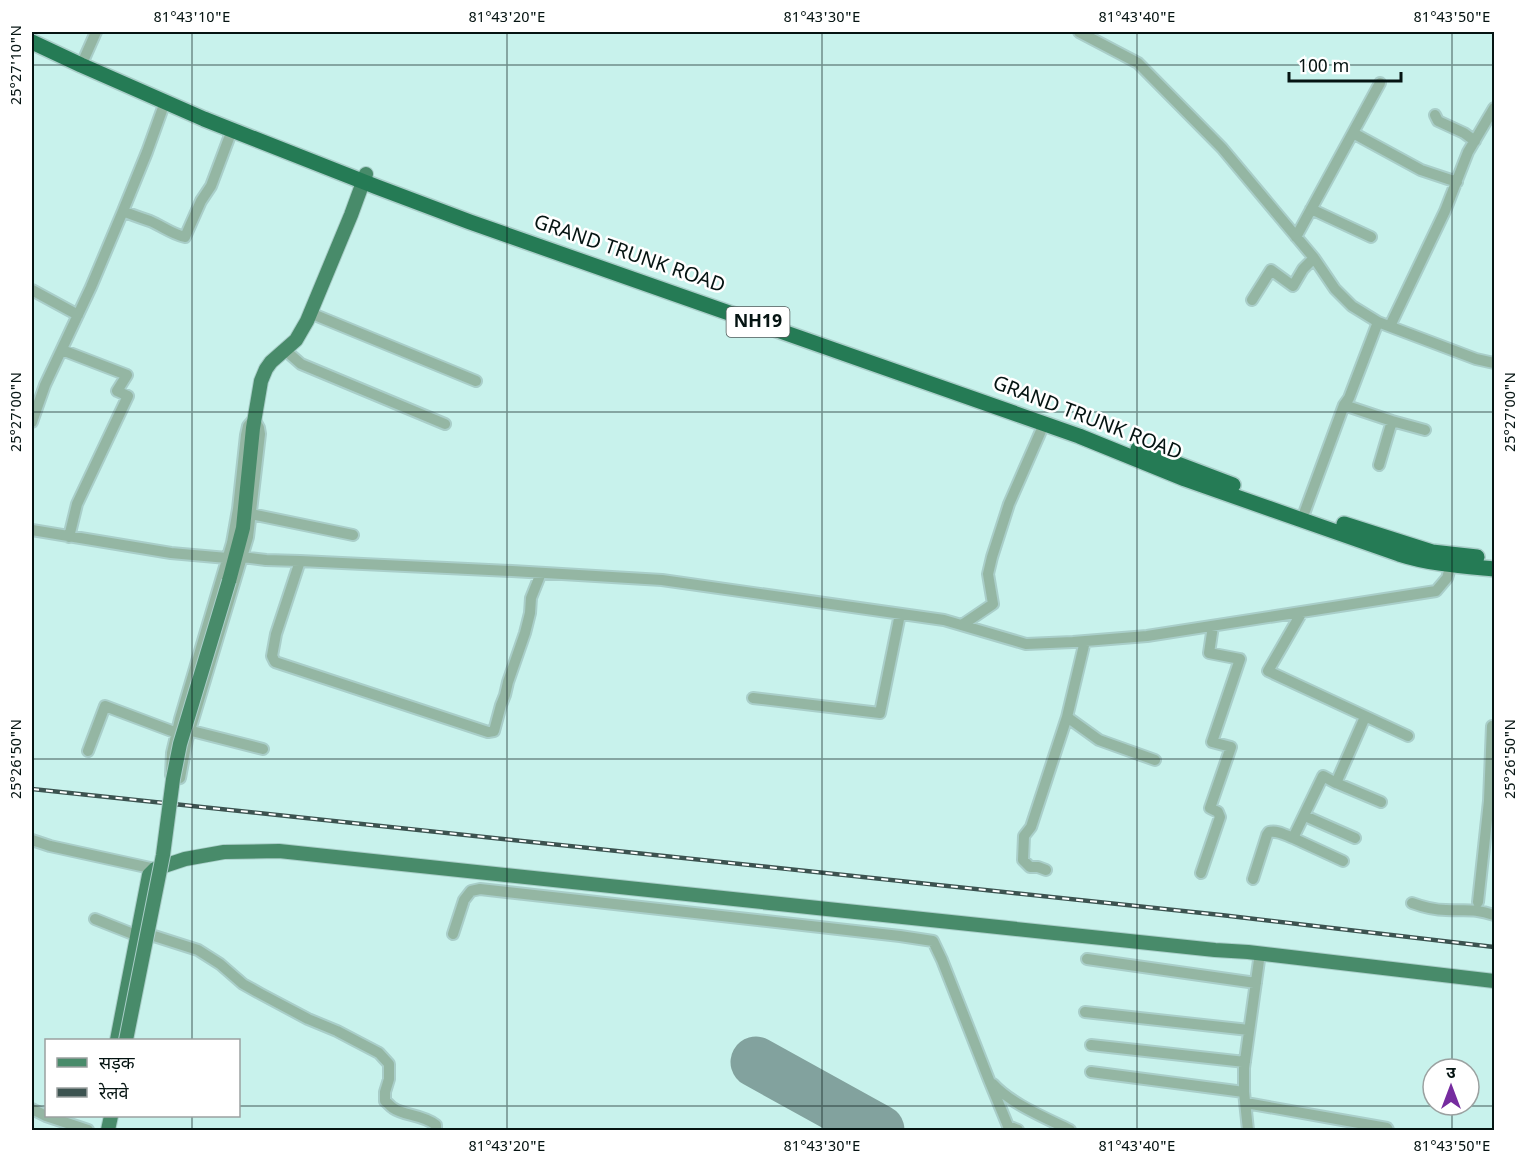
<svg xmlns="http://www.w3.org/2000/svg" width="1526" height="1162" font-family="Georgia,'Noto Sans Devanagari',serif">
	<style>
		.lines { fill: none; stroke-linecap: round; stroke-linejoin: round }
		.runway { stroke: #82a29e; stroke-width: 51 }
		.minor-casing { stroke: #a9cec9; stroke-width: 14 }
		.major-casing { stroke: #a9cec9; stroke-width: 16 }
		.highway-casing { stroke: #a9cec9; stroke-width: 18 }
		.minor { stroke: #94b6a3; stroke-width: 10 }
		.major { stroke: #488b6a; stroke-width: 14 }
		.highway { stroke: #257b55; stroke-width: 15 }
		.rail-casing { stroke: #3c5350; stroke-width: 4.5 }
		.rail { stroke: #fff; stroke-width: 2; stroke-dasharray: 7; stroke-linecap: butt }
		.major-bridge-casing { stroke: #a9cec9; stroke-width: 16; stroke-linecap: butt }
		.major-bridge { stroke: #488b6a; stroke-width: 14 }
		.ticks { fill: none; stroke: #051412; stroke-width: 1.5; stroke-opacity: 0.45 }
		.labels { text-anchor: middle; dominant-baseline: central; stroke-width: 5; stroke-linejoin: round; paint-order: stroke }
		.shield { fill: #fff; stroke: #505a59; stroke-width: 1.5 }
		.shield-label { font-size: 18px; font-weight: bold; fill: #051412 }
		.street-label { font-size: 20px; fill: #051412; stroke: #fff }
		.neatline { fill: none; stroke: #051412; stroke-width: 2 }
		.ticks-label { font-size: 15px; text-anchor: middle; fill: #051412 }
	</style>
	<rect width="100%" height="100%" fill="#c8f2ec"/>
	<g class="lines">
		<path class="runway" d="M756,1062L879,1130"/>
		<defs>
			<path id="minor" d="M1079,32L1138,63L1222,148L1314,258L1335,289L1352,306L1378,322L1476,359L1494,363
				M84,59L96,32
				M1435,115L1438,121L1464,133L1475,141
				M1353,133L1421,170L1457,182
				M1311,209L1371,237
				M123,211L147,152L165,102
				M1296,237L1380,83
				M32,290L78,315
				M1252,300L1271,270L1293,286L1303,269L1314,258
				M310,313L476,381
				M1390,326L1445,211L1468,152L1494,108
				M62,350L127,375L117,391L128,396L77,504L69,537
				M285,350L301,364L445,424
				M1344,405L1392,421L1425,430
				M254,419L259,428L260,434L248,537L187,740L180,778L172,777L171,775L172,753L180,719L232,543L238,509L246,435L248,426Z
				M32,422L45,385L91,287L123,211C132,215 141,218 150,221C162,226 172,234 185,237L201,201L211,186L232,130
				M1379,465L1392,421
				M1305,511L1344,405L1349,398L1378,322
				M251,514L353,535
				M32,530L171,553L227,558
				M243,557L266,560L300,561L276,634L272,656L275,662L488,732L494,731L501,705L505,695L508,682L525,633L530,613L531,598L541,573
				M300,561L512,571L662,580L944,620L1026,644L1073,642L1147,636L1436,591L1447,578L1451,565
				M1302,612L1268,671L1408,736
				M962,625L993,604L988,574L992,557L1009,504L1044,424
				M1085,641L1067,717L1099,740L1155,760
				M753,698L880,713L900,614
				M1365,717L1336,783L1381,802
				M184,729L263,749
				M88,751L105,706L177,733
				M1336,783L1323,776L1293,838L1343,861
				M1305,816L1355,838
				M32,840L50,846L155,869
				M1046,870L1038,867H1030L1023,860L1024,836L1031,827L1067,717
				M1201,873L1220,817L1218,812L1210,808L1231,747L1212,742L1240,659L1209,653L1213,626
				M1253,879L1267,835L1269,832C1278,830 1285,835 1293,838
				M1478,902L1489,801L1492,726H1494
				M1412,903C1423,907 1434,910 1446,910C1466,911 1474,908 1494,915
				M95,919L133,934L151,935L198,950L220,964L243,984L261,994L308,1019L337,1031L356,1041L379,1053L389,1064V1079L385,1092V1101C388,1103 390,1106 393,1108C404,1116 422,1114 436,1125V1130
				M453,934L464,900L471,891L480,889L900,936L933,941L942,960L989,1080L1008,1126L1018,1130
				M1087,959L1256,983
				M1085,1012L1249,1030
				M1091,1045L1245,1062
				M1091,1072L1244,1092
				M993,1084C1011,1104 1046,1118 1070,1130
				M1246,1103L1387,1128L1388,1130
				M32,1109L46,1116L88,1130
				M1248,1130L1244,1092V1068L1260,953"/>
			<path id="major" d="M229,581L243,528L253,428L261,381L266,369L271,362L296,340L307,321L351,215L366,174
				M117,1040L149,875L155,869L185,859L224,852L279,851L1215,950L1248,952L1494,981
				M108,1130L111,1116"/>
			<path id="highway" d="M32,42L81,65L204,119L377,187L470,222L1079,436L1185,479L1399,554C1430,564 1462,566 1494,569
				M1138,449L1233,485
				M1344,524L1432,552L1477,557"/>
		</defs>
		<use href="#minor" class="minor-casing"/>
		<use href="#major" class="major-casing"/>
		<use href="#highway" class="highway-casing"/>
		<use href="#minor" class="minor"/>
		<use href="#major" class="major"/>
		<use href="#highway" class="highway"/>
		<defs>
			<path id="rail" d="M32,789L1221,915L1494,947"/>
		</defs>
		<use href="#rail" class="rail-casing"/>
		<use href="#rail" class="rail"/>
		<defs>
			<path id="major-bridge" d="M126,1040L163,855L173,779L180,744L229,581"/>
		</defs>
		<use href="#major-bridge" class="major-bridge-casing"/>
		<use href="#major-bridge" class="major-bridge"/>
	</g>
	<path class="ticks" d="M192,32V1040M507,32V1130M822,32V1130M1137,32V1130M1452,32V1069M32,65H1494M32,412H1494M32,759H1494M1452,1105V1130M32,1106H46M238,1106H1494M192,1116V1130"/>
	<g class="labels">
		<rect class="shield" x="726.5" y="307" width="63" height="30" rx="4.5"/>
		<g class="shield-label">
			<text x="758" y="322">NH19</text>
		</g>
		<g class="street-label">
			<text transform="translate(629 255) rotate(19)">GRAND TRUNK ROAD</text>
			<text transform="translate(1087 419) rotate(21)">GRAND TRUNK ROAD</text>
		</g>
	</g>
	<rect width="1526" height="1162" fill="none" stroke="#ffffff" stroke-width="66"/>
	<rect x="45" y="1039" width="195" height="78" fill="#ffffff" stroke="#9ba1a0" stroke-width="1.5"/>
	<rect x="57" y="1058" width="30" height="9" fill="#488b6a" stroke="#9ba1a0" stroke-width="1.5"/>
	<text x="99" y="1069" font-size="18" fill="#051412">सड़क</text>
	<rect x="57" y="1088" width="30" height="9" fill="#3c5350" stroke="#9ba1a0" stroke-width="1.5"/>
	<text x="99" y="1099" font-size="18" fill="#051412">रेलवे</text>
	<g transform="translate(1451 1087)"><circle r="28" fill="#ffffff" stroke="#9ba1a0" stroke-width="1.5"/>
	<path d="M0-4.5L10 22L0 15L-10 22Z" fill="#762c9f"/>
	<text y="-9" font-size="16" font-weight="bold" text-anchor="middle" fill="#051412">उ</text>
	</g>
	<path d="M1289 72v9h112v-9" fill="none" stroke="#051412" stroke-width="3"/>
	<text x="1298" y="72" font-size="18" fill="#051412" stroke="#ffffff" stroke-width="4.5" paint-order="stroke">100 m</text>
	<rect x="33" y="33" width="1460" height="1096" class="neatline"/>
	<g class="ticks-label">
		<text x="192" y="22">81°43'10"E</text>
		<text x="507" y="22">81°43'20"E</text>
		<text x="822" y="22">81°43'30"E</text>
		<text x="1137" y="22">81°43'40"E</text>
		<text x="1452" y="22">81°43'50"E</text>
		<text transform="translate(16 65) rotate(-90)" y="5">25°27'10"N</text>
		<text transform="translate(16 412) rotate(-90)" y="5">25°27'00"N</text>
		<text transform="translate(1510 412) rotate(-90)" y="5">25°27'00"N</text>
		<text transform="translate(16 759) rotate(-90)" y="5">25°26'50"N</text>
		<text transform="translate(1510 759) rotate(-90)" y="5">25°26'50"N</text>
		<text x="507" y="1151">81°43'20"E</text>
		<text x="822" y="1151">81°43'30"E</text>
		<text x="1137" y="1151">81°43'40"E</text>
		<text x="1452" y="1151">81°43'50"E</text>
	</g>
</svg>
